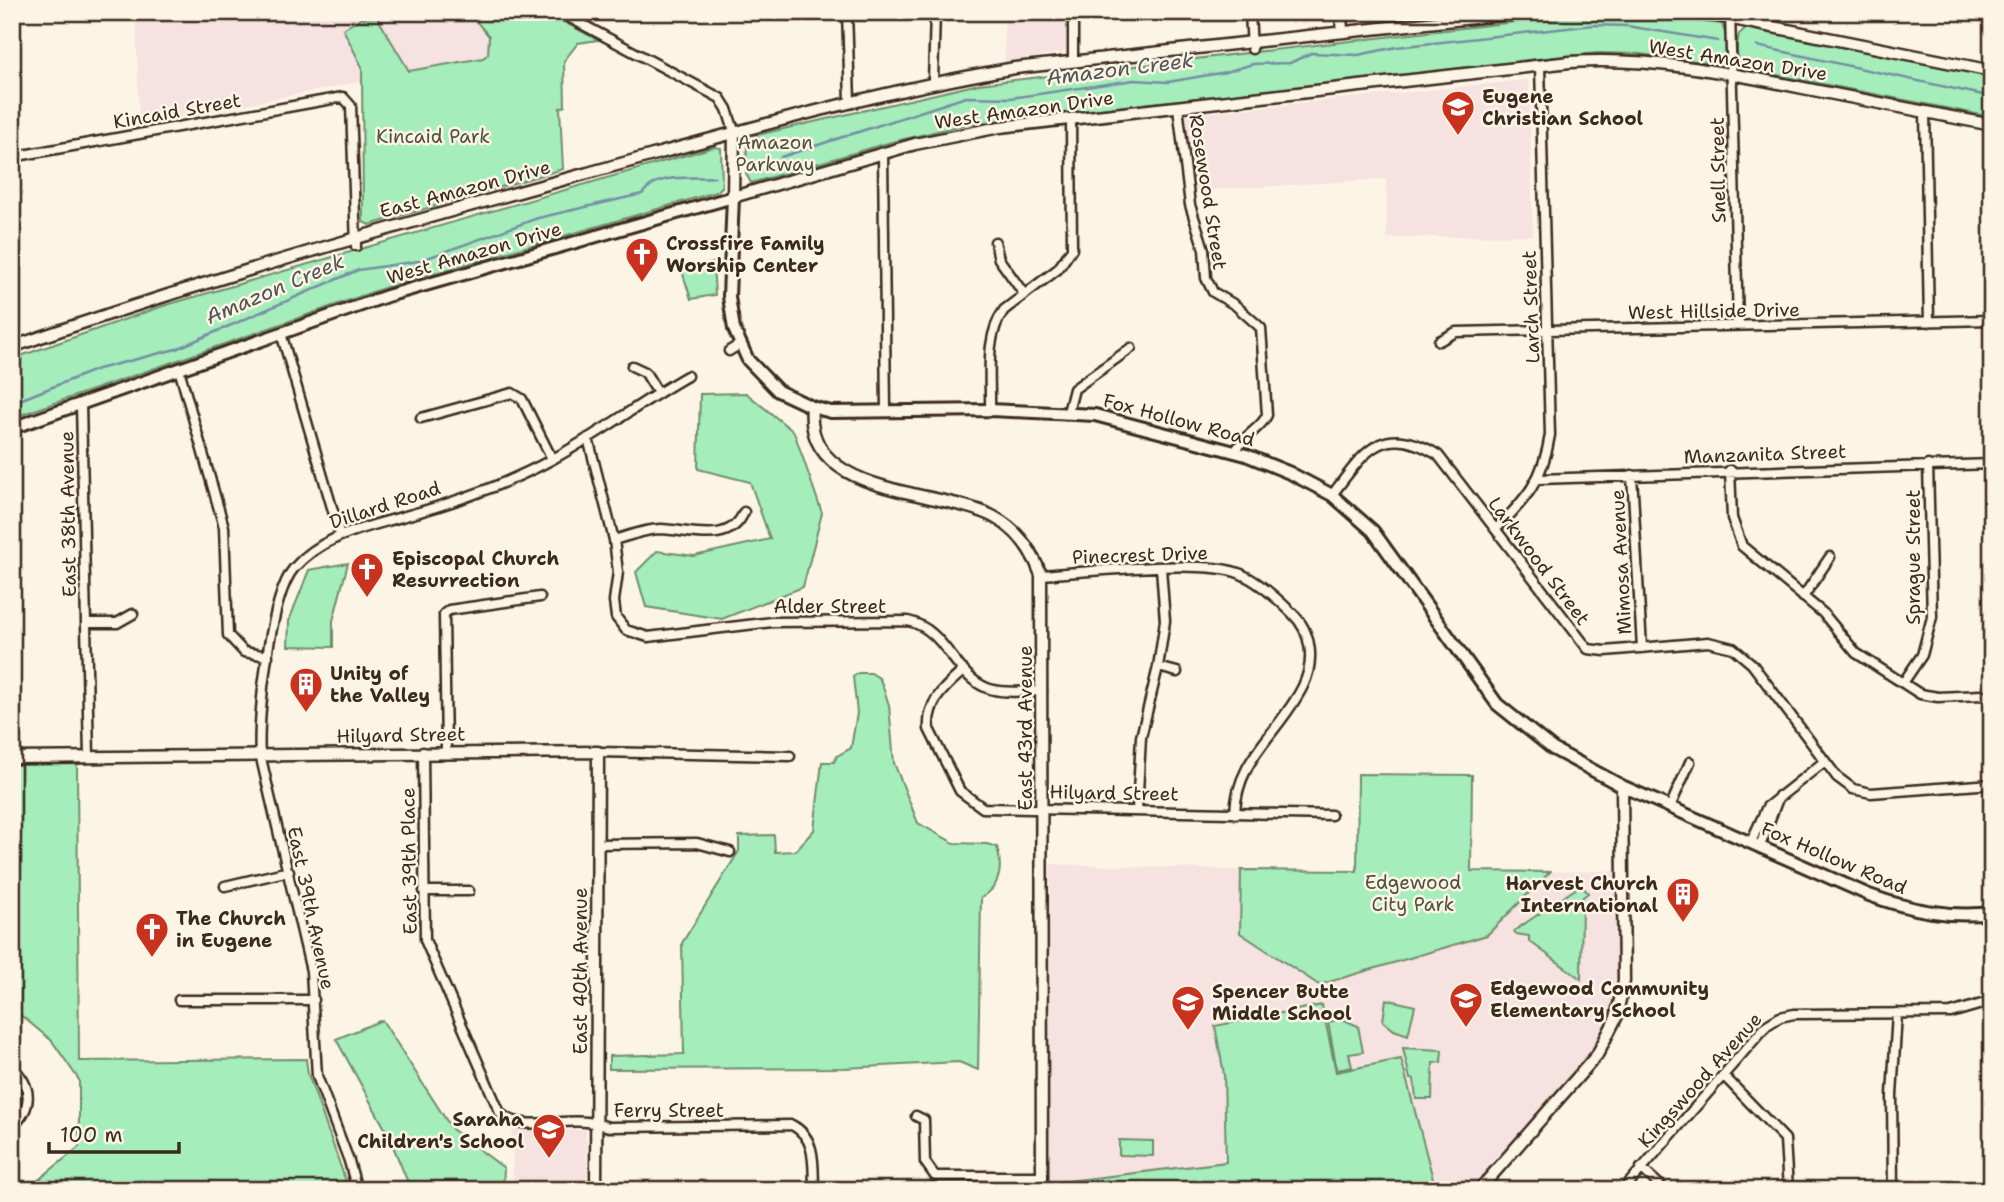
<svg xmlns="http://www.w3.org/2000/svg" width="2004" height="1202" font-family="'Shantell Sans',sans-serif">
	<style>
		.built { fill: #f5e2e1 }
		.green { fill: #a5edbb; stroke: #708c6c; stroke-width: 2 }
		.lines { fill: none; stroke-linecap: round; stroke-linejoin: round }
		.stream { stroke: #758fa2; stroke-width: 2.5 }
		.minor-casing { stroke: #3b2a1e; stroke-width: 13 }
		.tertiary-casing { stroke: #3b2a1e; stroke-width: 15 }
		.secondary-casing { stroke: #3b2a1e; stroke-width: 16 }
		.minor { stroke: #fcf5e5; stroke-width: 8 }
		.tertiary { stroke: #fcf5e5; stroke-width: 10 }
		.secondary { stroke: #fcf5e5; stroke-width: 10 }
		.labels { text-anchor: middle; dominant-baseline: central; stroke-width: 5; stroke-linejoin: round; paint-order: stroke }
		.street-label { font-size: 19px; fill: #3b2a1e; stroke: #fcf5e5 }
		.poi-label { font-size: 19px; font-weight: bold; fill: #3b2a1e; stroke: #fcf5e5; text-anchor: start }
		.park-label { font-size: 19px; fill: #50513d; stroke: #fcf5e5 }
		.water-label { font-size: 21px; font-style: italic; fill: #535455; stroke: #fcf5e5 }
	</style>
	<rect width="100%" height="100%" fill="#fcf5e5"/>
	<filter id="ink" filterUnits="userSpaceOnUse"><feTurbulence type="fractalNoise" baseFrequency=".0143" numOctaves="2"/><feDisplacementMap in="SourceGraphic" scale="14" xChannelSelector="R" yChannelSelector="G"/><feConvolveMatrix kernelMatrix="1 2 1 2 8 2 1 2 1" color-interpolation-filters="sRGB"/></filter>
	<g filter="url(#ink)">
		<path class="built" d="M136,12H468L490,36L488,54L483,58L139,125Z
			M1004,12H1066V52L1005,62Z
			M1526,80L1529,82L1533,235L1387,238L1386,179L1192,191L1184,115Z
			M1050,864L1241,870L1240,933L1487,935L1550,872L1616,871L1619,972L1614,1001L1593,1049L1470,1190H1048Z
			M512,1130H586L587,1190H513Z"/>
		<path class="green" d="M468,12H545L598,40L578,43L564,61L565,106L560,108L563,169L369,225L363,222L362,67L343,29L362,18L377,17L409,71L483,58L488,54L489,36Z
			M1634,14L1722,24L1727,39L1725,60L1719,64L1640,54L1597,53L967,124L888,143L751,183L746,174L747,141L757,135L979,84L1566,16Z
			M1746,28L1992,77V117L1746,69C1735,62 1736,46 1739,34Z
			M714,147L721,148L722,187L716,192L384,288L12,418V359L163,306Z
			M713,263L715,295L691,299L682,271Z
			M746,393L794,432L822,513L803,587L722,619L646,607L636,572L657,551L694,556L770,539L750,482L698,469L700,394Z
			M348,563L333,621V647L288,646L289,621L309,570Z
			M858,673H871L879,678L882,684L889,705L894,763L918,823L954,843L987,844L997,847C1003,868 1000,887 981,898L978,1070L959,1062L844,1068L609,1069V1056L684,1054L682,943L739,851V836L774,835L775,852L795,851L814,830L822,762H834L837,756L851,748L857,713L853,677Z
			M77,764L79,1061L306,1059L308,1074L349,1190H26L79,1147V1080L52,1041L12,1008V765Z
			M1358,774L1472,775L1471,871L1550,872L1487,935L1319,985L1240,933L1241,870L1357,871Z
			M1581,885L1588,893L1582,898L1581,979L1529,941V936L1516,934L1514,931Z
			M1386,999L1415,1006L1408,1035L1394,1030L1383,1021Z
			M1322,1005L1336,1072L1401,1059L1436,1190H1061V1182L1226,1162L1224,1074L1215,1026Z
			M1342,1019L1358,1026L1363,1052L1349,1054L1352,1067L1337,1070L1328,1022Z
			M382,1020L452,1129L504,1168L503,1190H411L388,1134L336,1039Z
			M1403,1048L1442,1050L1441,1062L1433,1063L1432,1099H1416L1414,1079H1410Z
			M1119,1140L1153,1141V1156L1119,1155Z"/>
		<g class="lines">
			<path class="stream" d="M1757,46L1992,97
				M781,157L966,97L1011,98L1134,80L1168,82L1226,72L1253,64L1290,63L1311,53L1358,55L1397,47L1594,25L1627,26L1718,41
				M12,403L98,369L176,349L358,270L419,261L538,218L642,194C658,172 691,179 715,177"/>
			<defs>
				<path id="minor" d="M559,12L720,98L727,109L734,131
					M847,12L850,101
					M1250,12L1252,49
					M1730,12L1738,326
					M786,15L843,12
					M1073,61V12
					M933,82L935,12
					M1178,107L1190,205L1204,249L1206,278L1213,292L1235,305L1261,328L1267,415C1261,429 1245,433 1235,452
					M1925,112L1929,322
					M883,153L886,410
					M12,157L343,97L351,106L356,246
					M995,242L999,259L1024,294
					M281,333L340,535
					M1439,341L1456,332L1992,320
					M729,351L739,345
					M632,366L645,372L658,393
					M179,369L224,527L228,635L244,652L268,656
					M81,404L89,756
					M990,410C991,377 984,338 1004,310L1058,269L1072,249L1071,120
					M1068,412L1074,389L1131,348
					M421,418L512,393L522,399L552,459
					M588,438L614,540L618,572L614,601L616,617L626,630L648,637L772,622L908,621C947,630 952,674 987,688C1003,694 1025,691 1042,691
					M1730,470L1732,518L1742,546L1823,613L1856,653L1920,694L1938,697L1982,695L1992,699
					M1632,475L1642,648
					M1539,479L1992,464
					M1332,495C1364,453 1382,420 1438,455L1588,649L1605,651L1708,642L1733,648L1752,664L1837,777L1853,789L1871,793L1992,784
					M1496,529C1527,498 1543,480 1550,435L1540,66
					M614,540C628,536 646,529 661,529C690,530 730,546 744,512
					M1161,568L1165,621L1158,667L1177,672
					M1041,575C1085,572 1205,558 1241,574C1259,582 1278,599 1292,613C1312,632 1315,661 1303,686C1280,733 1236,758 1235,814
					M1803,597L1830,557
					M87,623H117L133,614
					M964,670C945,687 927,701 929,729L960,791L983,808L1331,815
					M1903,683L1922,655L1932,617L1928,465
					M446,751L444,614L449,610L540,597
					M423,752L425,940L500,1113C521,1133 560,1118 587,1122C594,1123 602,1125 609,1127L792,1125C817,1138 813,1165 814,1190
					M598,752L790,756
					M1670,807L1690,762
					M1137,811L1141,737L1158,667
					M1751,842L1767,807L1825,761
					M598,844L697,843L730,852
					M1760,846L1779,796
					M225,886L289,871
					M424,891H469
					M179,1000H314
					M12,1067C33,1086 33,1108 12,1127
					M1723,1075L1785,1139L1788,1190
					M916,1116L924,1120L925,1162L935,1176H1042
					M1641,1168L1665,1190
					M357,1190L349,1161L317,1076L311,971L260,754C257,717 270,596 294,568C321,537 360,529 398,518C450,504 503,486 551,460C598,435 641,402 687,376
					M1623,1190L1767,1025L1780,1017L1794,1014L1951,1013L1992,1001
					M1893,1190L1892,1095L1897,1013"/>
				<path id="tertiary" d="M1341,12L1342,31
					M1698,12L1992,71
					M734,131L733,197L915,144L1000,127L1570,62C1650,57 1725,72 1803,88C1866,100 1929,113 1992,125
					M12,347C200,281 392,227 584,174C727,135 868,93 1015,68L1528,12
					M812,407C803,498 940,488 994,517C1018,530 1032,550 1041,575L1042,1190
					M12,758L598,752L596,1190
					M1479,1190L1597,1055L1616,1018L1624,981L1622,786"/>
				<path id="secondary" d="M12,428L387,296L733,197L729,297L734,329L748,360L778,391L812,407L831,412L990,410L1095,415L1246,455L1290,473L1332,495L1373,531L1497,704L1553,749L1622,786L1869,895C1910,910 1948,918 1992,913"/>
			</defs>
			<use href="#minor" class="minor-casing"/>
			<use href="#tertiary" class="tertiary-casing"/>
			<use href="#secondary" class="secondary-casing"/>
			<use href="#minor" class="minor"/>
			<use href="#tertiary" class="tertiary"/>
			<use href="#secondary" class="secondary"/>
		</g>
	</g>
	<defs>
		<symbol id="school-pin" viewBox="-11 -11 22 30"><path d="M0 17L-7.5 6A9.5 9.5 0 1 1 7.5 6Z" fill="#c8321e" stroke="#fcf5e5"/><path d="M0-5L7-2L0 1L-7-2ZM-4 1L0 2.5L4 1V4Q0 6-4 4Z" fill="#fff"/></symbol>
		<symbol id="church-pin" viewBox="-11 -11 22 30"><path d="M0 17L-7.5 6A9.5 9.5 0 1 1 7.5 6Z" fill="#c8321e" stroke="#fcf5e5"/><path d="M-1.2-6h2.4v3.5h3.3v2.4h-3.3V6h-2.4V-.1h-3.3v-2.4h3.3Z" fill="#fff"/></symbol>
		<symbol id="building-pin" viewBox="-11 -11 22 30"><path d="M0 17L-7.5 6A9.5 9.5 0 1 1 7.5 6Z" fill="#c8321e" stroke="#fcf5e5"/><path d="M-4-6H4V6H1V3H-1V6H-4ZM-2.5-4.3h1.7v1.8h-1.7ZM.8-4.3h1.7v1.8H.8ZM-2.5-1h1.7V.8h-1.7ZM.8-1h1.7V.8H.8Z" fill="#fff"/></symbol>
	</defs>
	<g fill-rule="evenodd">
		<use href="#school-pin" x="1439" y="88" width="38" height="52"/>
		<use href="#church-pin" x="623" y="235" width="38" height="52"/>
		<use href="#church-pin" x="348" y="550" width="38" height="52"/>
		<use href="#building-pin" x="287" y="665" width="38" height="52"/>
		<use href="#building-pin" x="1664" y="875" width="38" height="52"/>
		<use href="#church-pin" x="133" y="910" width="38" height="52"/>
		<use href="#school-pin" x="1447" y="980" width="38" height="52"/>
		<use href="#school-pin" x="1169" y="983" width="38" height="52"/>
		<use href="#school-pin" x="530" y="1111" width="38" height="52"/>
	</g>
	<g class="labels">
		<g class="street-label">
			<text transform="translate(1738 60) rotate(9)">West Amazon Drive</text>
			<text transform="translate(1024 110) rotate(-8)">West Amazon Drive</text>
			<text transform="translate(177 111) rotate(-10)">Kincaid Street</text>
			<text transform="translate(1718 170) rotate(-91)">Snell Street</text>
			<text transform="translate(465 189) rotate(-15)">East Amazon Drive</text>
			<text transform="translate(1208 192) rotate(81)">Rosewood Street</text>
			<text transform="translate(474 253) rotate(-16)">West Amazon Drive</text>
			<text transform="translate(1531 307) rotate(-92)">Larch Street</text>
			<text transform="translate(1714 311) rotate(-1)">West Hillside Drive</text>
			<text transform="translate(1179 420) rotate(15)">Fox Hollow Road</text>
			<text transform="translate(1765 454) rotate(-2)">Manzanita Street</text>
			<text transform="translate(385 505) rotate(-18)">Dillard Road</text>
			<text transform="translate(68 514) rotate(-91)">East 38th Avenue</text>
			<text transform="translate(1140 555) rotate(-2)">Pinecrest Drive</text>
			<text transform="translate(1913 557) rotate(-90)">Sprague Street</text>
			<text transform="translate(1539 561) rotate(53)">Larkwood Street</text>
			<text transform="translate(1621 562) rotate(-93)">Mimosa Avenue</text>
			<text x="830" y="606">Alder Street</text>
			<text transform="translate(1025 728) rotate(-90)">East 43rd Avenue</text>
			<text transform="translate(401 735) rotate(-1)">Hilyard Street</text>
			<text transform="translate(1114 793) rotate(1)">Hilyard Street</text>
			<text transform="translate(1834 858) rotate(23)">Fox Hollow Road</text>
			<text transform="translate(409 861) rotate(-91)">East 39th Place</text>
			<text transform="translate(311 908) rotate(78)">East 39th Avenue</text>
			<text transform="translate(580 971) rotate(-90)">East 40th Avenue</text>
			<text transform="translate(1700 1080) rotate(-48)">Kingswood Avenue</text>
			<text x="669" y="1110">Ferry Street</text>
		</g>
		<g class="poi-label">
			<text x="1482" y="96">Eugene<tspan x="1482" dy="22">Christian School</tspan></text>
			<text x="666" y="243">Crossfire Family<tspan x="666" dy="22">Worship Center</tspan></text>
			<text x="392" y="558">Episcopal Church<tspan x="392" dy="22">Resurrection</tspan></text>
			<text x="330" y="673">Unity of<tspan x="330" dy="22">the Valley</tspan></text>
			<text x="1658" y="883" text-anchor="end">Harvest Church<tspan x="1658" dy="22">International</tspan></text>
			<text x="176" y="918">The Church<tspan x="176" dy="22">in Eugene</tspan></text>
			<text x="1490" y="988">Edgewood Community<tspan x="1490" dy="22">Elementary School</tspan></text>
			<text x="1212" y="991">Spencer Butte<tspan x="1212" dy="22">Middle School</tspan></text>
			<text x="524" y="1119" text-anchor="end">Saraha<tspan x="524" dy="22">Children's School</tspan></text>
		</g>
		<g class="park-label">
			<text x="433" y="136">Kincaid Park</text>
			<text x="775" y="142">Amazon<tspan x="775" dy="22">Parkway</tspan></text>
			<text x="1413" y="882">Edgewood<tspan x="1413" dy="22">City Park</tspan></text>
		</g>
		<g class="water-label">
			<text transform="translate(1120 69) rotate(-7)">Amazon Creek</text>
			<text transform="translate(275 289) rotate(-23)">Amazon Creek</text>
		</g>
	</g>
	<rect width="2004" height="1202" fill="none" stroke="#fcf5e5" stroke-width="42"/>
	<rect x="21" y="21" width="1962" height="1160" fill="none" stroke="#3b2a1e" stroke-width="2.5" filter="url(#ink)"/>
	<path d="M49 1142v10h130v-10" fill="none" stroke="#3b2a1e" stroke-width="3.5"/>
	<text x="60" y="1142" font-size="21" fill="#3b2a1e" stroke="#fcf5e5" stroke-width="5" paint-order="stroke">100 m</text>
</svg>
